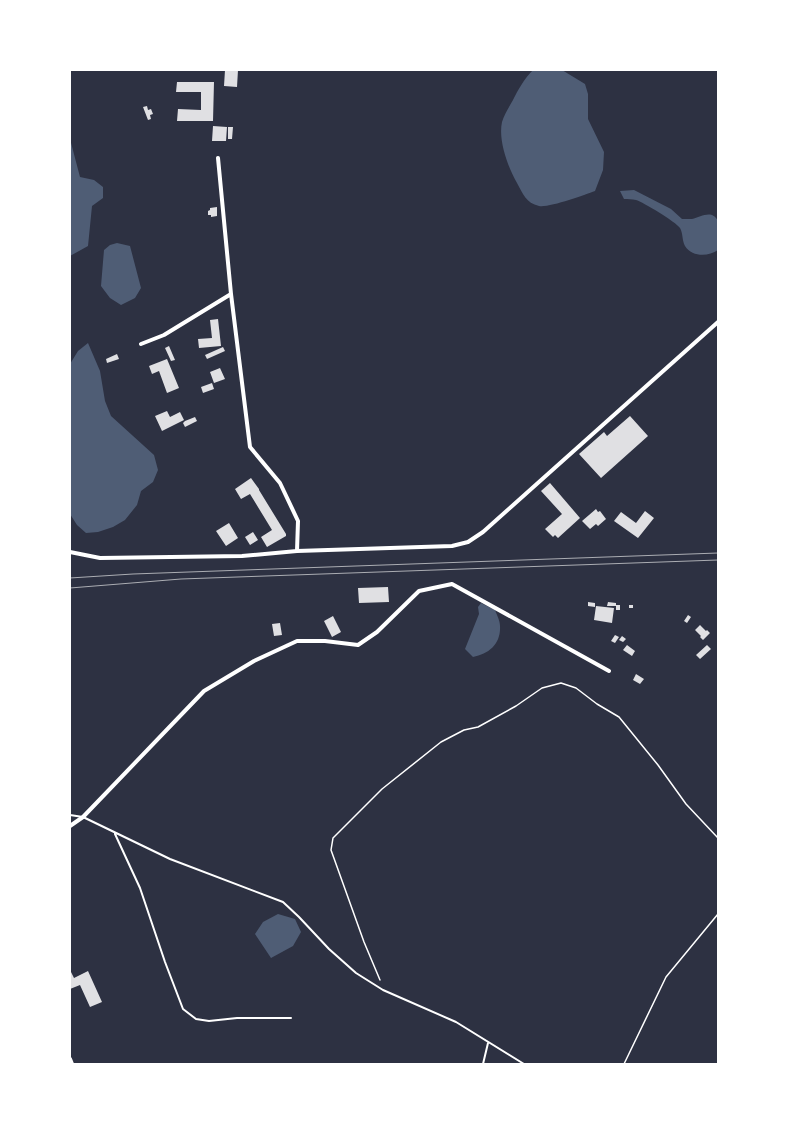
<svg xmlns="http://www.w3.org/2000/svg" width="788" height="1134" font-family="'Asap Condensed',sans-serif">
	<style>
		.water { fill: #4f5d75 }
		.building { fill: #e0e0e3 }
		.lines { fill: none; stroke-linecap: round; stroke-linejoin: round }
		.path { stroke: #fff; stroke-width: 1.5 }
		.service { stroke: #fff; stroke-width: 2 }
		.minor { stroke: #fff; stroke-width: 4 }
		.tram { stroke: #abadb3; stroke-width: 1 }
	</style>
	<rect width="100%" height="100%" fill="#2d3142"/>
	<path class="water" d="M533,70H562L585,84L588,94V119L604,152L603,170L595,191C584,195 549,208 539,206C526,203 523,194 517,183C508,167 498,141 502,122C504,115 509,107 513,100C518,90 524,79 533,70Z
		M70,139L80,177L94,180L103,187V198L92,206L88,246L70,256Z
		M634,190L671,209L682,219C685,219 689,219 692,219C701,217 712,209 718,221V250C708,257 692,257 685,246C682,241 683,233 680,228C676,222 643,202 636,200C632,199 628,199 624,199L620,191Z
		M117,243L130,246L141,288L135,298L121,305L110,298L101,286L104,250L110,245Z
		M88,343L100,371L105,401L111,416L154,455L158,470L153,482L141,491L137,505L125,520L113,527L98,532L86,533L77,525L70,514V364L78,351Z
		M481,603L495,610C497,615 500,621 500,626C501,644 489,654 473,657L465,649L479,614L478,607Z
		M278,914L295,919L301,932L293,946L271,958L255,934L263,922Z"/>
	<path class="building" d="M225,70H238L237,87L224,86Z
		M177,82H214L213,121H177L178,109L201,110V92H176Z
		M147,106L148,110L151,109L153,114L150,115L151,119L148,120L143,107Z
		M213,126L227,127L226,141H212Z
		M228,127H233L232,139H228Z
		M217,207V216L211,217V215H208V211L210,210V208Z
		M218,319L221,346L199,348L198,339L212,338L210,320Z
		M169,346L175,360L171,361L165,348Z
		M223,347L225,351L207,359L205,355Z
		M117,354L119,359L107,363L106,359Z
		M167,359L179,388L167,393L159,371L152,374L149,366Z
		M220,368L225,379L214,383L210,372Z
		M212,383L214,389L203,393L201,387Z
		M167,411L170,417L180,412L184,420L162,431L155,416Z
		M630,416L648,436L601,478L579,454L604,432L607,436Z
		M195,417L197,421L185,427L183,423L185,421Z
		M251,478L259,489V490L286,534V536L267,547L261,537L272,530L250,494L241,499L235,489Z
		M550,483L580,518L558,538L555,535L553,537L545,529L562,514L541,491Z
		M596,509L598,512L600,511L606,519L598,526L596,524L590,529L582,521Z
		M645,511L654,518L638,538L614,521L621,512L636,523Z
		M229,523L238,538L226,546L216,531Z
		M253,532L258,540L250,545L245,537Z
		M388,587L389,602L359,603L358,588Z
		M588,602L595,603V607L588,606Z
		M608,602L616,603V606H607Z
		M616,605H620V610H616Z
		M629,605H633V608H629Z
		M596,606L614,608L612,623L594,620Z
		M688,615L691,617L687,623L684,621Z
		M333,616L341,632L332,637L324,621Z
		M280,623L282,635L274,636L272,624Z
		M700,625L706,631L707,630L710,633L703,640L700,637L701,636L695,630Z
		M615,635L619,637L615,643L611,641Z
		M622,636L626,639L623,642L619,640Z
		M627,645L635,651L632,656L623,650Z
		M707,645L711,649L700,659L696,655Z
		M636,674L644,679L640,684L633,680Z
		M70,970L74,978L88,971L102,1002L90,1007L80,985L70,989Z"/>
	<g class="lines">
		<path class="path" d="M380,980L364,942L331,850L333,838L382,789L441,742L464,730L478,727L516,706L542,688L561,683L576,688L597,704L619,717L658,765L686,804L718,838
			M624,1064L666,977L718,914"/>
		<path class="service" d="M70,815L83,817L170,859L283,902L299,917L329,949L356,973L383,990L456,1022L524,1064
			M115,834L140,888L165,962L183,1009L196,1019L209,1021L237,1018H291
			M483,1064L488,1043"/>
		<path class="minor" d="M218,158L231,294L250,447L280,483L298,521L297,551
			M141,344L164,335L231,294
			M70,552L100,558L242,556L297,551L452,546L468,542L483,532L718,322
			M70,826L83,817L204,691L254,661L297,641H325L358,645L377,632L419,591L452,584L609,671
			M70,1059L72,1064"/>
		<path class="tram" d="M70,578L133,574L718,553
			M70,588L181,579L718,560"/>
	</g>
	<rect width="788" height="1134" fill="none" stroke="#ffffff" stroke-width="142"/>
</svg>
